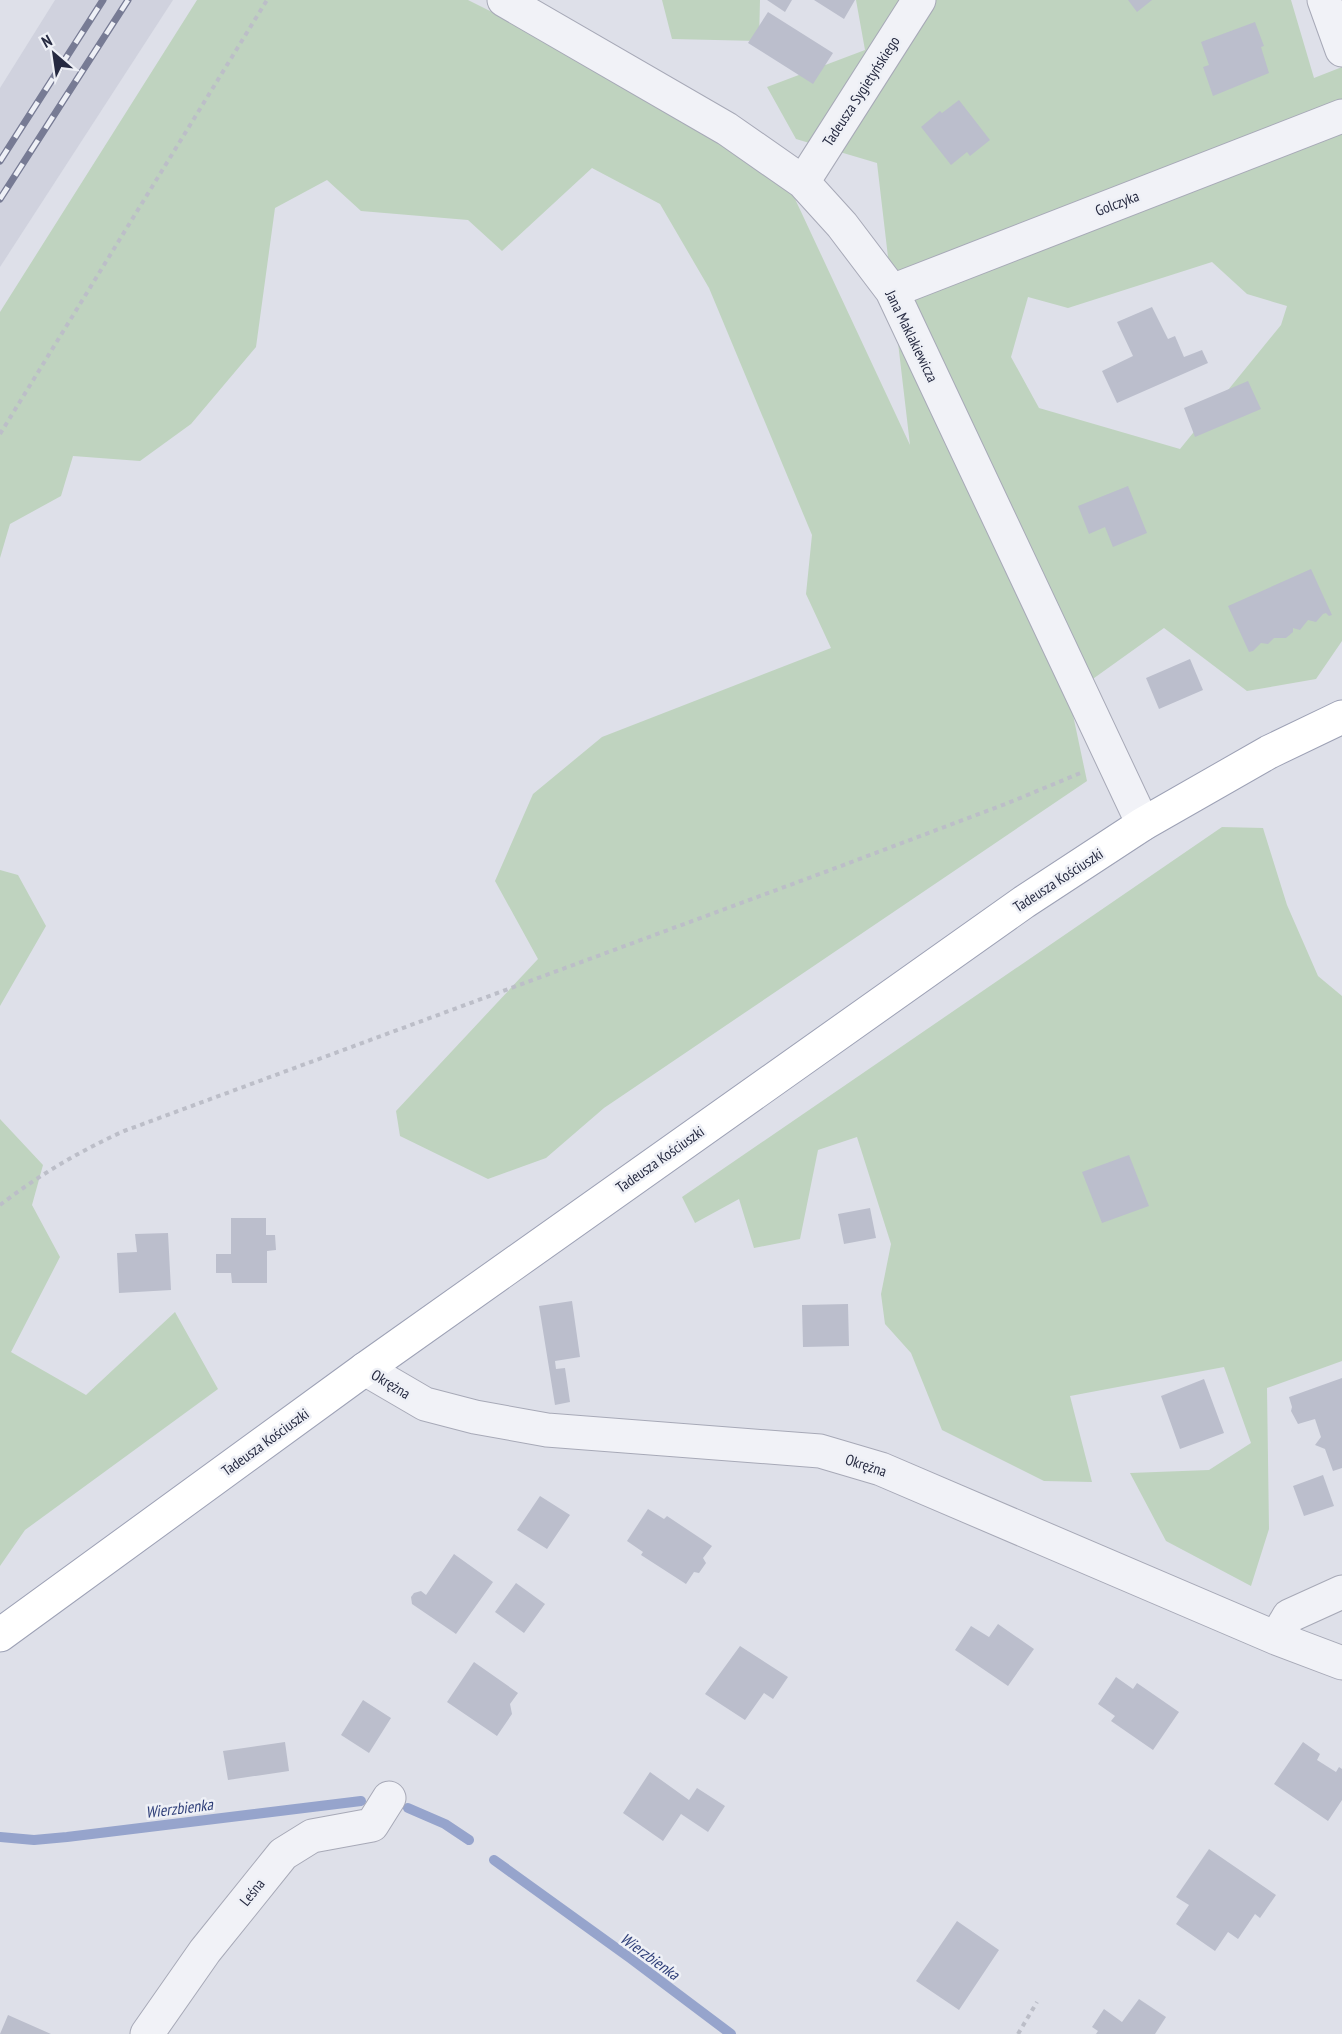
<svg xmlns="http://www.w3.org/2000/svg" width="1342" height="2034" font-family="'PT Sans Narrow',sans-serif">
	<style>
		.built { fill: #d0d2de }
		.green { fill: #bfd3bf; fill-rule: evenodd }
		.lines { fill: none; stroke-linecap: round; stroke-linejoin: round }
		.stream { stroke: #96a4cc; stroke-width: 10 }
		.building { fill: #bbbecc }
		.minor-casing { stroke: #a7a9b7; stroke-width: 35 }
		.major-casing { stroke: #9da1b5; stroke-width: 35 }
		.path { stroke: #bcbec8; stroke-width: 4; stroke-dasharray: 4.5 4.5; stroke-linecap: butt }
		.minor { stroke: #f1f2f7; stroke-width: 33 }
		.major { stroke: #fff; stroke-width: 33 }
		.rail-casing { stroke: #777b94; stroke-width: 7 }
		.rail { stroke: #eef0f6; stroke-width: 4.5; stroke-dasharray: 14; stroke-linecap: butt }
		.labels { text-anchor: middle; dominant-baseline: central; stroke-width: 5; stroke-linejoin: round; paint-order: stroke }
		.street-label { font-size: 15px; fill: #262a41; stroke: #eef0f6 }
		.water-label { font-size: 16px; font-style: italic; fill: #2e3e78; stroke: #eef0f6 }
	</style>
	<rect width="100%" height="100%" fill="#dee0e9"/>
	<path class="built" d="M55,0H173L0,267V88Z"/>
	<path class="green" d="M197,0H468L580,56L789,186L910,445L877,163L796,139L767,87L865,50L856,0H1291L1314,78L1342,67V641L1316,679L1247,691L1164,628L1069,696L1087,781L604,1108L546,1158L488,1179L400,1136L396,1111L538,959L495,881L533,794L602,737L831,648L806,594L812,535L709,288L660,204L592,168L502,251L468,220L361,211L327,180L275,208L256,347L191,424L140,461L73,456L61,496L10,524L0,558V312ZM1212,262L1247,294L1287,306L1281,325L1180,449L1039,408L1011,357L1028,297L1068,308Z
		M662,0H760L759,41L672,39Z
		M1222,827L1263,828L1287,905L1318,976L1342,996V1361L1267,1388L1269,1529L1251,1586L1166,1541L1130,1473L1209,1470L1251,1443L1224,1367L1070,1396L1092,1482L1044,1481L942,1430L911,1353L885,1324L881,1294L891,1244L857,1137L818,1150L800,1239L754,1248L739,1199L695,1223L682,1197Z
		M0,870L18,875L46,926L0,1006Z
		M0,1119L43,1165L32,1205L60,1257L11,1352L86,1395L175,1312L218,1389L25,1530L0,1566Z"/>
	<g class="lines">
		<path class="stream" d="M408,1808L445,1824L469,1840
			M0,1837L34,1840L67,1837L361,1801
			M494,1860L630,1958L731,2034"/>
	</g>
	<path class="building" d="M767,0H792L785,12Z
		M814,0H855L844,19Z
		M1128,0H1152L1137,12Z
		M768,12L833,53L813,84L748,43Z
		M1255,22L1264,46L1261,47L1269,73L1213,96L1203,67L1209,65L1201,42Z
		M959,100L990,140L970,156L967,152L951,165L921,127L940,111L942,113Z
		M1152,307L1168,339L1175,336L1184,357L1202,350L1208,363L1117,403L1102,371L1133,356L1117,322Z
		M1248,381L1261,409L1195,437L1184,408Z
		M1128,486L1147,533L1113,547L1105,527L1089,534L1078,506Z
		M1311,569L1332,615L1329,616L1326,613L1323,614L1316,622L1308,620L1300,630L1293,628V632L1286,638H1274L1268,644L1261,643L1253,651L1249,652L1228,606Z
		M1190,659L1203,690L1159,709L1146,678Z
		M1129,1155L1149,1206L1102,1223L1082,1172Z
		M870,1208L876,1238L844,1244L838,1214Z
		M231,1218H266V1235H275L276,1250L267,1251V1283H232L231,1273H216V1254H231Z
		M168,1233L171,1290L119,1293L117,1253L137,1252L135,1234Z
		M572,1301L580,1357L555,1361L556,1369L565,1368L570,1402L555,1405L539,1306Z
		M848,1304L849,1346L803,1347L802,1305Z
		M1342,1378V1468L1333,1471L1325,1449L1315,1445L1321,1437L1315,1419L1298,1424L1291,1411L1292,1407L1289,1397Z
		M1204,1379L1224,1433L1180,1449L1161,1396Z
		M1323,1475L1334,1506L1304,1516L1293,1486Z
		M540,1496L570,1515L547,1549L517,1530Z
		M648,1509L664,1519L667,1516L712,1546L703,1558L706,1563L699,1573L694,1572L686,1584L641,1555L643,1552L627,1541Z
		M454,1554L493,1582L456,1634L412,1604L411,1597L414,1593L421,1591L426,1595Z
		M516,1583L545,1604L524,1633L495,1612Z
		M998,1624L1034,1649L1008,1686L955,1650L971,1626L989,1637Z
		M740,1646L788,1677L773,1699L764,1693L745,1720L705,1694Z
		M474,1662L518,1693L510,1704L512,1714L497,1736L447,1702Z
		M1116,1677L1133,1689L1137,1683L1179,1712L1153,1750L1111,1721L1115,1716L1098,1704Z
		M363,1700L391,1718L369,1753L341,1735Z
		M285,1742L289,1771L228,1780L223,1751Z
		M1303,1742L1320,1754L1317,1760L1336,1772L1339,1767L1342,1769V1800L1328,1821L1274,1784Z
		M650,1772L689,1800L697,1788L725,1806L708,1832L681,1814L663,1841L623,1813Z
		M1209,1849L1276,1895L1260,1918L1255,1914L1238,1939L1228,1932L1215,1951L1176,1924L1189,1905L1176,1897Z
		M957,1921L999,1950L959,2010L916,1981Z
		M1139,1999L1166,2017L1155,2034H1096L1098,2031L1092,2027L1104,2009L1122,2022Z
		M8,2015L51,2034H0Z"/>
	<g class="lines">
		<defs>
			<path id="minor" d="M504,0L727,129L803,182L842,225L892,291L1143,824
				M1324,0L1342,50
				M803,182L919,0
				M892,291L1342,116
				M365,1369L425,1404L475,1417L547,1430L820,1451L881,1469L1276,1638L1342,1663
				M1276,1638L1289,1616L1342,1592
				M147,2034L205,1951L283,1854L312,1836L372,1825L389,1798"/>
			<path id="major" d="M0,1635L365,1369L1024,902L1143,824L1269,752L1342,717"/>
		</defs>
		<use href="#minor" class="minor-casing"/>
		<use href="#major" class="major-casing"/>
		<path class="path" d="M0,434L267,0
			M0,1205C39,1175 80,1151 124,1131L825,872L1008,803L1083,772
			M1018,2034L1037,2002"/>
		<use href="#minor" class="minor"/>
		<use href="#major" class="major"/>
		<defs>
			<path id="rail" d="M0,161L103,0
				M0,199L128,0"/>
		</defs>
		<use href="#rail" class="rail-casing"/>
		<use href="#rail" class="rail"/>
	</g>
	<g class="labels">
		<g class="street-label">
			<text transform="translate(861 91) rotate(-57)">Tadeusza Sygietyńskiego</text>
			<text transform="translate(1117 203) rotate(-21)">Golczyka</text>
			<text transform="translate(912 336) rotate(64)">Jana Maklakiewicza</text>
			<text transform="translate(1058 880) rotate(-33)">Tadeusza Kościuszki</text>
			<text transform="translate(660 1159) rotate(-35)">Tadeusza Kościuszki</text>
			<text transform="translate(391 1384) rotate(31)">Okrężna</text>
			<text transform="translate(265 1442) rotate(-36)">Tadeusza Kościuszki</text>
			<text transform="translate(866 1465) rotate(18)">Okrężna</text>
			<text transform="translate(252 1892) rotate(-51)">Leśna</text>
		</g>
		<g class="water-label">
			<text transform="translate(179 1808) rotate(-7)">Wierzbienka</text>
			<text transform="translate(650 1956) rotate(36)">Wierzbienka</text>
		</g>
	</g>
	<g transform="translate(54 54) rotate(331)" stroke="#eef0f6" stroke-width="4.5" paint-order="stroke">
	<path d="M0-4.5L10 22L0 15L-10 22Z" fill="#262a41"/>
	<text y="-9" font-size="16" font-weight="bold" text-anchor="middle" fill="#262a41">N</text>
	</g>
</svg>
